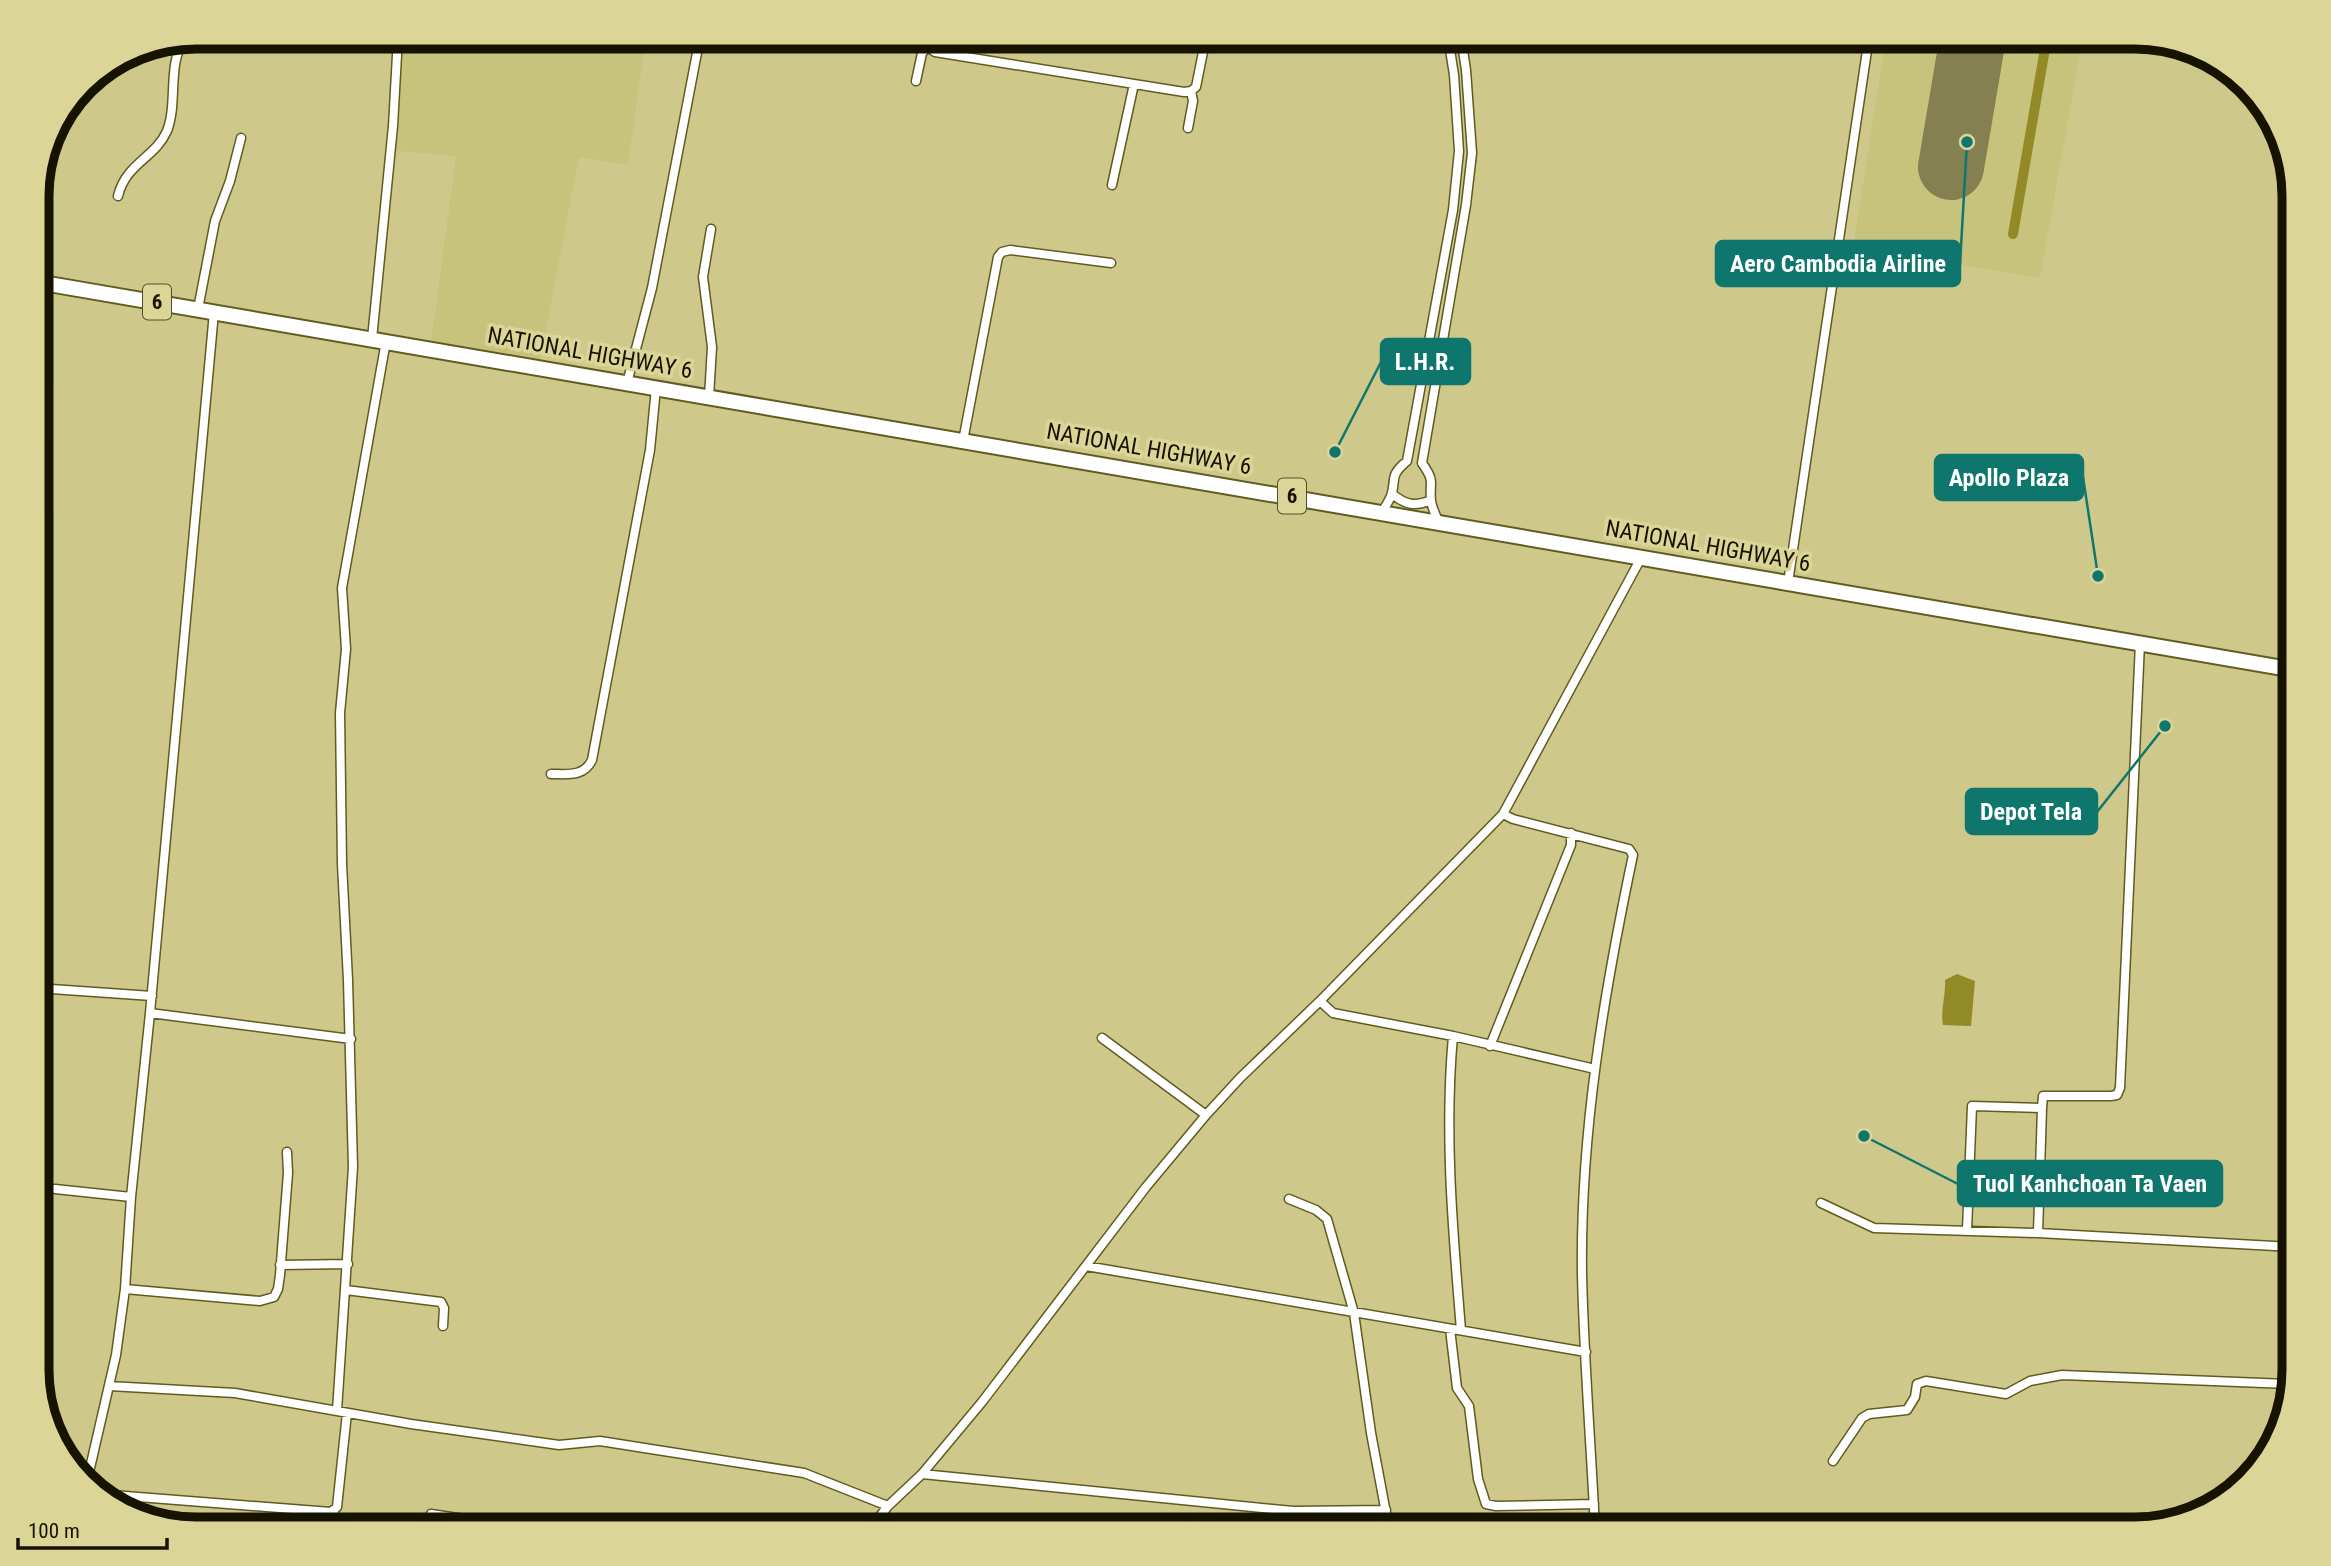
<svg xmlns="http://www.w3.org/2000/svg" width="2331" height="1566" font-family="'Roboto Condensed',sans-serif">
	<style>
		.built { fill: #c8c37c }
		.water { fill: #928a27 }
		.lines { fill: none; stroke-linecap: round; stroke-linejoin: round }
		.canal { stroke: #928a27; stroke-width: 10 }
		.runway { stroke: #848052; stroke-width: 66 }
		.street-casing { stroke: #605b1e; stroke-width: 11 }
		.highway-casing { stroke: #605b1e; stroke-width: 18 }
		.street { stroke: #fff; stroke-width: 8 }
		.highway { stroke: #fff; stroke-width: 14 }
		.labels { text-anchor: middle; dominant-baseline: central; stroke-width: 7; stroke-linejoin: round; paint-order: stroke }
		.shield { fill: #dbd698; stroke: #514e2e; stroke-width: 2 }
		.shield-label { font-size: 21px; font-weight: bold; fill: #161300 }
		.street-label { font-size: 23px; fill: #161300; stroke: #dbd698 }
		.rim { fill: none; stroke: #161300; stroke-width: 9 }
		.leader { fill: none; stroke: #0f766e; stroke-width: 2.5 }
		.callout-dot { fill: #0f766e; stroke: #dbd698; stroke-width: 2.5 }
		.callout { fill: #0f766e; stroke: #0f766e; stroke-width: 2.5 }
		.callout-label { font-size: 24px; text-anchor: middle; font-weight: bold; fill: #fff }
	</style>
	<rect width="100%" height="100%" fill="#cec98b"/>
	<path class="built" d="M403,37H646L628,165L579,157L540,361L431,343L456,156L396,151Z
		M1886,37H2083L2040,278L1853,247Z"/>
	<path class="water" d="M1957,974L1975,981L1971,1026L1943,1025C1940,1011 1946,995 1945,980Z"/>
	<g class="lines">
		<path class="canal" d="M2013,234L2047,37"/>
		<path class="runway" d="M1951,167L1973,37"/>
		<defs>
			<path id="street" d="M926,37L928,47L935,52L1184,92L1191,91
				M916,81L922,53L928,47
				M1188,128L1193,101L1191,91L1196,87L1206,37
				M1112,185L1134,84
				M118,196C126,163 155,158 167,131C178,103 167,66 184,39
				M198,309L215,221L230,181L241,138
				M372,339L393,126L398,37
				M627,383L652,288L700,37
				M709,397L712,347L703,277L711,229
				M963,441L998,257L1002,252L1010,250L1111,263
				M1392,494C1406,505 1415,507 1431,500
				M1382,512C1385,507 1389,501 1391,496C1397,479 1388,477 1407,461L1453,210L1459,151L1454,75L1448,37
				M1439,523C1436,516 1432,508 1431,501C1429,481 1436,483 1422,463L1466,205L1472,153L1466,70L1461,37
				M1788,583L1869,37
				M551,774C568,774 584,777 592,760L650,450L656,388
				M1503,814L1513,819L1629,849L1633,855C1604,993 1580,1134 1582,1275C1584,1360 1591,1445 1595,1529
				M37,988L152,996
				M1320,1001L1333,1013L1453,1036L1595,1069
				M150,1013L351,1039
				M1453,1036C1444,1134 1453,1232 1461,1330
				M1102,1038L1206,1115
				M1490,1046L1571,845V833
				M55,1189L131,1197
				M1289,1199L1316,1210L1327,1219L1354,1313L1371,1433L1389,1529
				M1821,1203L1874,1228L2038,1233L2294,1247
				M1967,1230L1972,1106L2042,1108L2043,1096H2111L2117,1095L2120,1088L2140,643
				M2038,1233L2042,1108
				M280,1265L348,1264
				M1086,1266L1586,1352
				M125,1289L260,1301L274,1297L278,1289L280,1275L288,1173L287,1152
				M346,1290L441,1302L444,1308L443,1326
				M1450,1329L1457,1388L1469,1406L1478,1479L1486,1504L1496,1506L1594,1504
				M109,1386L235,1393L411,1424L559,1445L600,1441L657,1450L804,1473L888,1506
				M2289,1388L2294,1339
				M337,1411L353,1167L348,980L342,864L340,713L346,649L342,588L386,341
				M1833,1461L1862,1418L1869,1414L1907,1410L1915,1397L1917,1384L1926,1381L2006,1394L2030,1381L2062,1375L2290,1384
				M922,1474L1293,1511L1386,1510
				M87,1481L116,1355L125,1289L131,1197L150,1013L214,312
				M100,1494L331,1512L337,1507L347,1413
				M431,1514L531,1529
				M332,1529L334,1511
				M870,1529L888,1506L922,1474L982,1402L1146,1187L1206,1115L1240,1078L1320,1001L1503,814L1641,558"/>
			<path id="highway" d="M37,282L2294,670"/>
		</defs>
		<use href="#street" class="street-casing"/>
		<use href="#highway" class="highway-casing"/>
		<use href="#street" class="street"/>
		<use href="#highway" class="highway"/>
	</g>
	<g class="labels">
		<g class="shield">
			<rect x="143" y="284.5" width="28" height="35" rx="5"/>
			<rect x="1278" y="478.5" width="28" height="35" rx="5"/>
		</g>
		<g class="shield-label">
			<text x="157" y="302">6</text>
			<text x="1292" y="496">6</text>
		</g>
		<g class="street-label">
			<text transform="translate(590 353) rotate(10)">NATIONAL HIGHWAY 6</text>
			<text transform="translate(1149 449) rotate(10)">NATIONAL HIGHWAY 6</text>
			<text transform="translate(1708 546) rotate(10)">NATIONAL HIGHWAY 6</text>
		</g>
	</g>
	<path d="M0 0H2331V1566H0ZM196 49H2135A147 147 0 0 1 2282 196V1370A147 147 0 0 1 2135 1517H196A147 147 0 0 1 49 1370V196A147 147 0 0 1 196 49Z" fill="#dbd698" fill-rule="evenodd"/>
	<path class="rim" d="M196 49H2135A147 147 0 0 1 2282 196V1370A147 147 0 0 1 2135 1517H196A147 147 0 0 1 49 1370V196A147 147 0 0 1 196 49Z"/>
	<path class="leader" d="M1967 142L1960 264M1335 452L1381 362M2098 576L2083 477M2165 726L2097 812M1864 1136L1958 1184"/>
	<g class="callout-dot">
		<circle cx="1967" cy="142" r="7"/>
		<circle cx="1335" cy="452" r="7"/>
		<circle cx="2098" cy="576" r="7"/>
		<circle cx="2165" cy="726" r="7"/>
		<circle cx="1864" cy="1136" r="7"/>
	</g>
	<g class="callout">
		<rect x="1716" y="241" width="244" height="45" rx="7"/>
		<rect x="1381" y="339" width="89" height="45" rx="7"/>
		<rect x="1935" y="455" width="148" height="45" rx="7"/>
		<rect x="1966" y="789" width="131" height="45" rx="7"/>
		<rect x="1958" y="1161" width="264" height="45" rx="7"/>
	</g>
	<g class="callout-label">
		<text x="1838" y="272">Aero Cambodia Airline</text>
		<text x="1425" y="370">L.H.R.</text>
		<text x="2009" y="486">Apollo Plaza</text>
		<text x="2031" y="820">Depot Tela</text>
		<text x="2090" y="1192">Tuol Kanhchoan Ta Vaen</text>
	</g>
	<path d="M18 1538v10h149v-10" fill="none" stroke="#161300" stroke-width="3.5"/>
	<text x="28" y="1538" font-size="21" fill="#161300" stroke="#dbd698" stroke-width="5" paint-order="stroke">100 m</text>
</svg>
